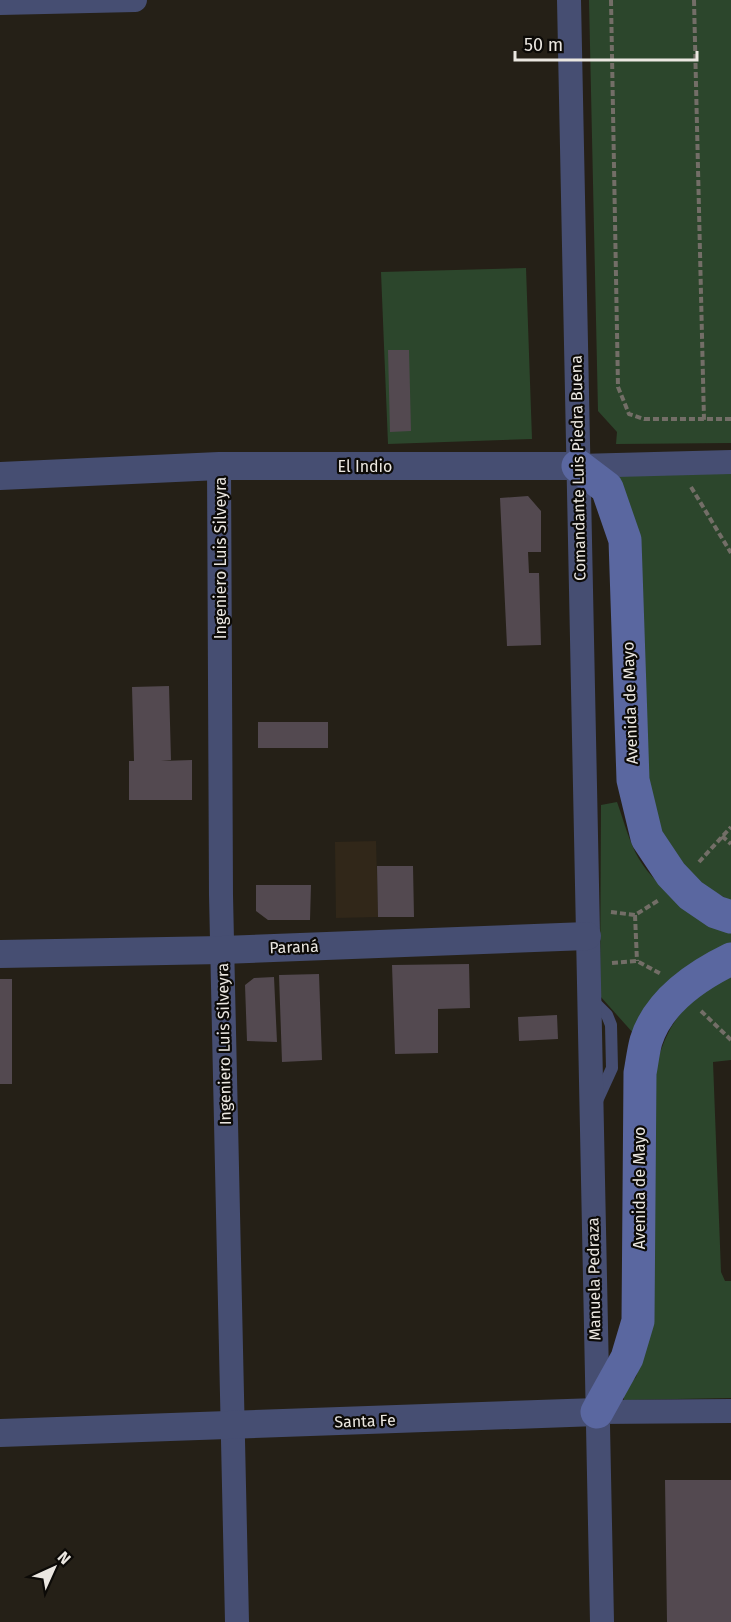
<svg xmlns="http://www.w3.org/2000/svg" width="731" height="1622" font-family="'Fira Sans',sans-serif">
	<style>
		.built { fill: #312719 }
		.green { fill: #2c462c }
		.building { fill: #534950 }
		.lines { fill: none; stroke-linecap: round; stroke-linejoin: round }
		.path { stroke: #736e67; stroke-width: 4; stroke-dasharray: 6 3; stroke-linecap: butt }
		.service { stroke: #464e72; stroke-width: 12 }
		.minor { stroke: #464e72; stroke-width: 24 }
		.tertiary { stroke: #464e72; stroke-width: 28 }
		.secondary { stroke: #5a67a0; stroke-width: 33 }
		.labels { text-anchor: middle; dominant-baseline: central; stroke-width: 4.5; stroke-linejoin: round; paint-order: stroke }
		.street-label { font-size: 16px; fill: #ebe7e1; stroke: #0c0a07 }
	</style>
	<rect width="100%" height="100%" fill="#252017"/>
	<path class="built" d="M376,841L378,917L336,918L335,842Z"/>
	<path class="green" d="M589,0H731V443L616,444L617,432L598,411Z
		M526,268L532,439L388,444L381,272Z
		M731,472V901L700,884L686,871L652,818L612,475Z
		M617,802C624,821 629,842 639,859C660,894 697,910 731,928V948L634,1034L600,996L601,805Z
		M731,974V1060L713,1062L721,1272L725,1281H731V1398L624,1400V1391L636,1377L648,1342L651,1085C666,1024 678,1006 731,974Z"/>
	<path class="building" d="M388,350H409L411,431L390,432Z
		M528,496L541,511V552H528L529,573H539L541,645L507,646L500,498Z
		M169,686L171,760L161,761L192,760V800H129V761H134L132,687Z
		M258,722H328V748H258Z
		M377,866H413L414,917H378Z
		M256,885H311L310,920H268L256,911Z
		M469,964L470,1008L438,1009V1053L395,1054L392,965Z
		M319,974L322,1060L282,1062L279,975Z
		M274,977L277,1042L247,1041L245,985L254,978Z
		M0,979H12V1084H0Z
		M557,1015L558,1039L519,1041L518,1017Z
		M665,1480H731V1622H667Z"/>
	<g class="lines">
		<path class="path" d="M611,0L618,387L629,414L644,419H731
			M694,0L704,420
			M691,487L731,553
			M722,836L731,844
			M699,862L731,827
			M611,912L635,915L659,900
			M635,915L637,961
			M612,963L637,961L661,974
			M701,1011L731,1040"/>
		<path class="service" d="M591,999L607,1015L611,1025L612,1068L596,1103"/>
		<path class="minor" d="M569,0L602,1622
			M0,3L135,0
			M219,466L221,895L237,1622
			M578,466L731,462
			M597,1412L731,1411"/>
		<path class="tertiary" d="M0,476L219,466H578
			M0,954L222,950L587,936
			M0,1433L597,1412"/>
		<path class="secondary" d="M578,466L607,488L625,540L633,780L647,838L671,874L691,895L716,912L731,917
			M597,1412L627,1358L638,1321L640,1073C642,1063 643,1052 646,1041C658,1002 696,976 731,959"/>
	</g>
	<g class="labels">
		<g class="street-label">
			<text x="365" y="466">El Indio</text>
			<text transform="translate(578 468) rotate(-91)">Comandante Luis Piedra Buena</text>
			<text transform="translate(220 558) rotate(-90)">Ingeniero Luis Silveyra</text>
			<text transform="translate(630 703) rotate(-92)">Avenida de Mayo</text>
			<text transform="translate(294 947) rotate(-2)">Paraná</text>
			<text transform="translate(224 1044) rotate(-91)">Ingeniero Luis Silveyra</text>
			<text transform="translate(639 1188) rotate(-90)">Avenida de Mayo</text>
			<text transform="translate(594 1279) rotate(-91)">Manuela Pedraza</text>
			<text transform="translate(365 1421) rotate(-2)">Santa Fe</text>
		</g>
	</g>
	<g transform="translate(54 1568) rotate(45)" stroke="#0c0a07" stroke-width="4.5" paint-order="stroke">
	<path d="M0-4.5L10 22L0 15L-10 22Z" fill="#ebe7e1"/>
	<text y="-9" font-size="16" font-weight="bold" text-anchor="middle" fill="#ebe7e1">N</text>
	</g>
	<path d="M515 51v9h182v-9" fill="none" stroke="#ebe7e1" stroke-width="3"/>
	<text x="524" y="51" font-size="18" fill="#ebe7e1" stroke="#0c0a07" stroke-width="4.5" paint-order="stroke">50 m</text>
</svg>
